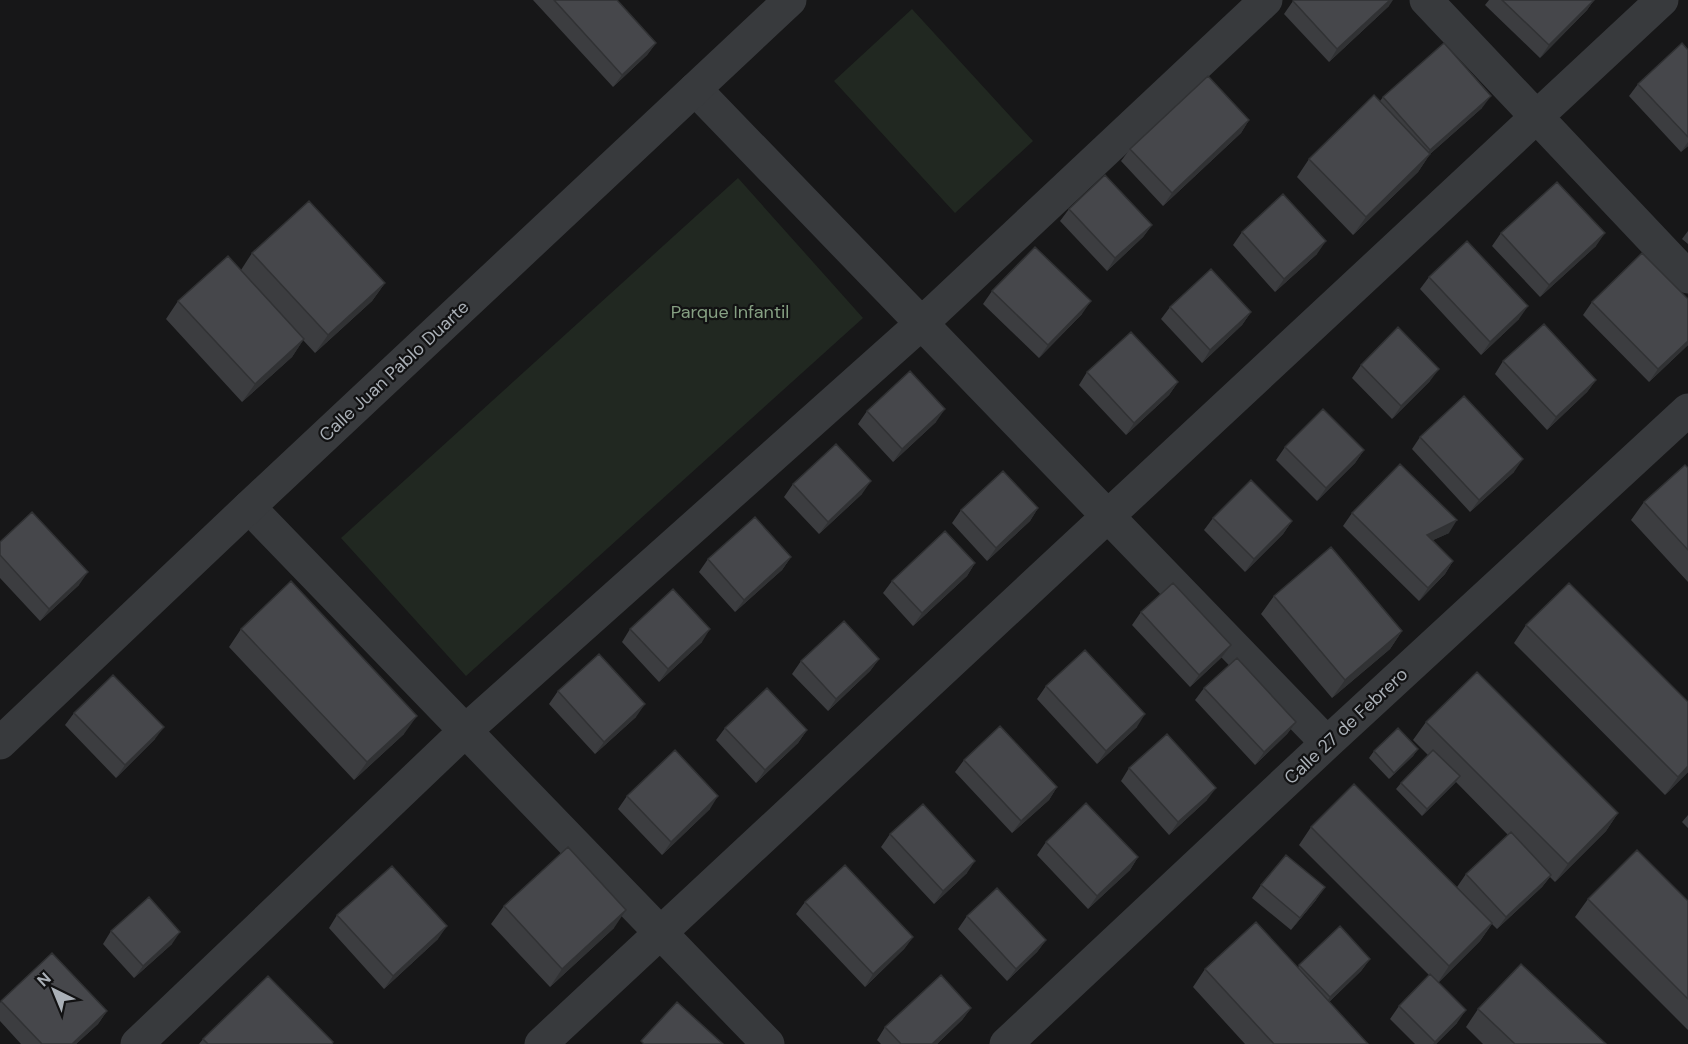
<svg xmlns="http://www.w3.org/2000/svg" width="1688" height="1044" font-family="'DM Sans',sans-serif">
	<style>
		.green { fill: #212821 }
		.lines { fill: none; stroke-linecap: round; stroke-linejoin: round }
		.minor { stroke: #383a3d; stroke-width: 33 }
		.tertiary { stroke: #383a3d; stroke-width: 33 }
		.wall { fill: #3c3d40 }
		.shaded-wall { fill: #313234 }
		.building { fill: #46474b; stroke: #313234; stroke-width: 1.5 }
		.labels { text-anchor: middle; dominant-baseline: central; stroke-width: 4.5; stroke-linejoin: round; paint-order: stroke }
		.park-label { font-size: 18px; fill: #86a083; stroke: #121213 }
		.street-label { font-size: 18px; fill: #aab0b7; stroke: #121213 }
	</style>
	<rect width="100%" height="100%" fill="#171718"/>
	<path class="green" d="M912,9L1033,141L955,213L834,81Z
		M738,178L863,318L466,676L341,538Z"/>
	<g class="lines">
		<path class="minor" d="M1426,0L1688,277
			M695,89L1327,743
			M249,507L768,1044
			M137,1044L465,731L922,323L1266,0
			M541,1044L1662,0
			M1006,1044L1327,743L1688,410"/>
		<path class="tertiary" d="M0,743L249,507L790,0"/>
	</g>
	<path class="wall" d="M533,0H617L656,43L647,55L613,87Z
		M1489,0H1594L1587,10L1540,58L1485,5Z
		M1293,1L1389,6L1329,62L1284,14Z
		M1688,50V146L1681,152L1629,96L1638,84Z
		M1383,97L1482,108L1430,154L1418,172L1353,235L1297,177L1309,159L1380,101Z
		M1249,120L1241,133L1163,206L1121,161L1130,149Z
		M1069,209L1152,225L1143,237L1107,271L1060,221Z
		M1688,231V244L1682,239Z
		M1242,232L1317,254L1275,292L1233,245Z
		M1501,233L1596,246L1540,297L1492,246Z
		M252,253L385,283L372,301L315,353L303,340L292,357L242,402L166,319L178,301L241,270Z
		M1429,277L1519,319L1481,355L1420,289Z
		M992,291L1082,314L1039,358L983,304Z
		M1592,302L1688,345L1649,382L1583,315Z
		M1170,307L1251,312L1242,325L1202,363L1161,319Z
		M1503,361L1596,380L1587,392L1547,430L1495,374Z
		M1361,365L1430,381L1392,419L1352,378Z
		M1087,372L1178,382L1169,395L1126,435L1079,385Z
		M867,411L936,422L893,462L858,424Z
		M1420,437L1514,472L1470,512L1412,449Z
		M1285,447L1364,450L1355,463L1317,501L1276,460Z
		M1688,468V582L1631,520L1644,502Z
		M793,484L862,494L819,534L784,497Z
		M1038,508L1030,521L987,561L952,523L961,510Z
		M1352,513L1449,533L1433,540L1453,561L1445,574L1419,601L1343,526Z
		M1213,518L1292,521L1283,534L1245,572L1204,530Z
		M0,542L79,585L40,621L0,578Z
		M791,557L782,570L735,612L699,572L708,559Z
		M975,563L967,576L913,626L883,593L892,581Z
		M1274,596L1402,631L1390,649L1332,698L1261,614Z
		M1141,612L1231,645L1222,657L1190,687L1132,625Z
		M1526,625L1688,772L1665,795L1514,643Z
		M241,629L404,734L354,780L229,647Z
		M630,629L702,642L659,682L622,642Z
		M879,659L870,671L828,711L792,674L801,661Z
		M1046,686L1137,727L1097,764L1037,699Z
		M1204,688L1296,722L1287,734L1255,765L1195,700Z
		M558,691L636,717L595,754L549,704Z
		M74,713L155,739L116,778L65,725Z
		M1426,722L1618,813L1606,831L1555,882L1550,877L1542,887L1497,929L1492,924L1480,941L1438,983L1457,1023L1436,1044H1415L1390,1019L1399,1006L1429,975L1299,845L1311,827L1479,910L1457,887L1466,874L1508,835L1456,782L1422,816L1396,789L1401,783L1428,755L1413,740Z
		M725,728L807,730L798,743L756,783L716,740Z
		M1418,749L1413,756L1389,779L1369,758L1374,751Z
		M964,760L1057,787L1049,800L1012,833L955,772Z
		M1129,768L1207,800L1169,835L1121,781Z
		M627,796L710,809L662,855L618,809Z
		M1688,815V828L1682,822Z
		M890,834L967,873L934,904L881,847Z
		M1046,842L1138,857L1130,870L1088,909L1037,855Z
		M1261,885L1316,900L1291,930L1252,898Z
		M1588,899L1688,901V1030L1575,917Z
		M805,902L913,937L904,949L865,987L796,914Z
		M504,906L614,928L550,987L491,924Z
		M337,915L438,939L384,989L329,928Z
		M967,916L1046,940L1037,952L1007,981L958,929Z
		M111,931L172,944L134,978L103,944Z
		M1370,959L1361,971L1329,1002L1368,1044H1245L1193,987L1205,969L1298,968L1299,965Z
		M1,1001L107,1011L98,1024L76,1044H21L0,1021V1003Z
		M971,1008L962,1020L937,1044H881L877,1040L885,1027Z
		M1478,1009L1606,1044H1483L1466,1027Z
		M203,1039L332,1044H199Z"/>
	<path class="shaded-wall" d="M1390,0H1393L1389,6L1329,62L1337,49Z
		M1594,0L1587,10L1540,58L1549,45Z
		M656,43L647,55L613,87L622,75Z
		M1491,96L1482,108L1430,154L1418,172L1353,235L1366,217L1421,162L1430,150Z
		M1249,120L1241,133L1163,206L1172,193Z
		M1688,142V146L1681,152Z
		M1152,225L1143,237L1107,271L1115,258Z
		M1605,233L1596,246L1540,297L1549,285Z
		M1326,241L1317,254L1275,292L1284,279Z
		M385,283L372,301L315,353L328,335Z
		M1091,301L1082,314L1039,358L1048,345Z
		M1528,306L1519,319L1481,355L1490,342Z
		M1251,312L1242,325L1202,363L1210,350Z
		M304,339L292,357L242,402L255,384Z
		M1688,341V345L1649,382L1658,369Z
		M1439,369L1430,381L1392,419L1401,406Z
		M1596,380L1587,392L1547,430L1556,417Z
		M1178,382L1169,395L1126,435L1134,423Z
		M945,409L936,422L893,462L902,449Z
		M1364,450L1355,463L1317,501L1326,488Z
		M1523,459L1514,472L1470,512L1479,500Z
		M871,481L862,494L819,534L828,522Z
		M1038,508L1030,521L987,561L996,548Z
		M1457,520L1449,533L1418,547L1427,535Z
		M1292,521L1283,534L1245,572L1254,559Z
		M791,557L782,570L735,612L744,600Z
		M1453,561L1445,574L1419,601L1428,588Z
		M975,563L967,576L913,626L922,613Z
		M88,572L79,585L40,621L49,609Z
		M710,629L702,642L659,682L668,669Z
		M1402,631L1390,649L1332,698L1345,680Z
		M1231,645L1222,657L1190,687L1199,675Z
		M879,659L870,671L828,711L836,699Z
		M645,704L636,717L595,754L604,742Z
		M1145,714L1137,727L1097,764L1106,751Z
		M417,716L404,734L354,780L367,762Z
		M1296,722L1287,734L1255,765L1264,752Z
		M164,727L155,739L116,778L125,765Z
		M807,730L798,743L756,783L765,770Z
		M1418,749L1413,756L1389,779L1394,773Z
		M1688,766V772L1665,795L1678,777Z
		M1460,776L1455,783L1422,816L1427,809Z
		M1057,787L1049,800L1012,833L1021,821Z
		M1216,788L1207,800L1169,835L1178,822Z
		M718,796L710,809L662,855L671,842Z
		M1618,813L1606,831L1555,882L1568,864Z
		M1138,857L1130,870L1088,909L1097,896Z
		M975,861L967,873L934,904L943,891Z
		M1551,875L1542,887L1497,929L1506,917Z
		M1325,887L1316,900L1291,930L1300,918Z
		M626,910L614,928L550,987L562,969Z
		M1492,923L1480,941L1437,984L1449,966Z
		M447,926L438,939L384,989L393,976Z
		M180,932L172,944L134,978L143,966Z
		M913,937L904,949L865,987L873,974Z
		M1046,940L1037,952L1007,981L1016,969Z
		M1370,959L1361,971L1321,1010L1330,997Z
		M971,1008L962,1020L937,1044H932Z
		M1466,1010L1457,1023L1436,1044H1433Z
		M107,1011L98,1024L76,1044H72Z"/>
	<path class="building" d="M554,0H617L656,43L622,75Z
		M1294,0H1390L1337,49L1293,1Z
		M1502,0H1594L1549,45Z
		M1444,43L1491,96L1430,150L1383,97Z
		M1682,43L1688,50V137L1638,84Z
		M1208,76L1249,120L1172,193L1130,149Z
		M1374,95L1430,154L1366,217L1309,159Z
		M1105,175L1152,225L1115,258L1069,209Z
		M1557,182L1605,233L1549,285L1501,233Z
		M1283,194L1326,241L1284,279L1242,232Z
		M309,201L385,283L328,335L252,253Z
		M1467,241L1528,306L1490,342L1429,277Z
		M1035,247L1091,301L1048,345L992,291Z
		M1642,253L1688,299V341L1658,369L1592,302Z
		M228,256L304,339L255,384L178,301Z
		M1211,269L1251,312L1210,350L1170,307Z
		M1544,324L1596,380L1556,417L1503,361Z
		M1398,327L1439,369L1401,406L1361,365Z
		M1131,332L1178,382L1134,423L1087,372Z
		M910,371L945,409L902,449L867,411Z
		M1464,396L1523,459L1479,500L1420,437Z
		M1323,409L1364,450L1326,488L1285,447Z
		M836,444L871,481L828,522L793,484Z
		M1400,464L1457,520L1427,535L1453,561L1428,588L1352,513Z
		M1685,465L1688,468V550L1644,502Z
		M1003,471L1038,508L996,548L961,510Z
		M1251,480L1292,521L1254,559L1213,518Z
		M32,512L88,572L49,609L0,555V542Z
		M755,517L791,557L744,600L708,559Z
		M945,531L975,563L922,613L892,581Z
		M1331,547L1402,631L1345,680L1274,596Z
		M291,581L417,716L367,762L241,629Z
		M1173,583L1231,645L1199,675L1141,612Z
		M1569,583L1688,702V766L1678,777L1526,625Z
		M673,589L710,629L668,669L630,629Z
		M844,621L879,659L836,699L801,661Z
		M1085,650L1145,714L1106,751L1046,686Z
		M599,654L645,704L604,742L558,691Z
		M1237,658L1296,722L1264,752L1204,688Z
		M1477,672L1618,813L1568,864L1426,722Z
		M113,675L164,727L125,765L74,713Z
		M767,688L807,730L765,770L725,728Z
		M1000,726L1057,787L1021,821L964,760Z
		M1398,728L1418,749L1394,773L1374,751Z
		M1167,734L1216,788L1178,822L1129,768Z
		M675,750L718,796L671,842L627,796Z
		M1433,750L1460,776L1427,809L1401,783Z
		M1354,784L1492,923L1449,966L1311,827Z
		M1086,803L1138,857L1097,896L1046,842Z
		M923,804L975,861L943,891L890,834Z
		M1511,832L1551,875L1506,917L1466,874Z
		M568,847L626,910L562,969L504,906Z
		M1637,850L1688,901V999L1588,899Z
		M1286,855L1325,887L1300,918L1261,885Z
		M845,865L913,937L873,974L805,902Z
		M392,866L447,926L393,976L337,915Z
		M997,888L1046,940L1016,969L967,916Z
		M149,897L180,932L143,966L111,931Z
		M1256,922L1368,1044H1274L1205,969Z
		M1340,926L1370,959L1330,997L1299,965Z
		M52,953L107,1011L72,1044H42L1,1001Z
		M1521,964L1606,1044H1515L1478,1009Z
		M1430,974L1466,1010L1435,1042L1399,1006Z
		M941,975L971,1008L932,1044H901L885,1027Z
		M268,976L333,1042L332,1044H208L203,1039Z
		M677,1002L723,1044H644L641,1041Z"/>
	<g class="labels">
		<g class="park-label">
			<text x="730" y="312">Parque Infantil</text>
		</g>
		<g class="street-label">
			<text transform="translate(394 371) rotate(-43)">Calle Juan Pablo Duarte</text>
			<text transform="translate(1346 726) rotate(-43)">Calle 27 de Febrero</text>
		</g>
	</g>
	<g transform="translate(54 990) rotate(317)" stroke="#121213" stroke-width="4.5" paint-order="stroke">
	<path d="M0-4.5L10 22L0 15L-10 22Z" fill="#aab0b7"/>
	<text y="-9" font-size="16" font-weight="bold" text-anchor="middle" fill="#aab0b7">N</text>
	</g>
</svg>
